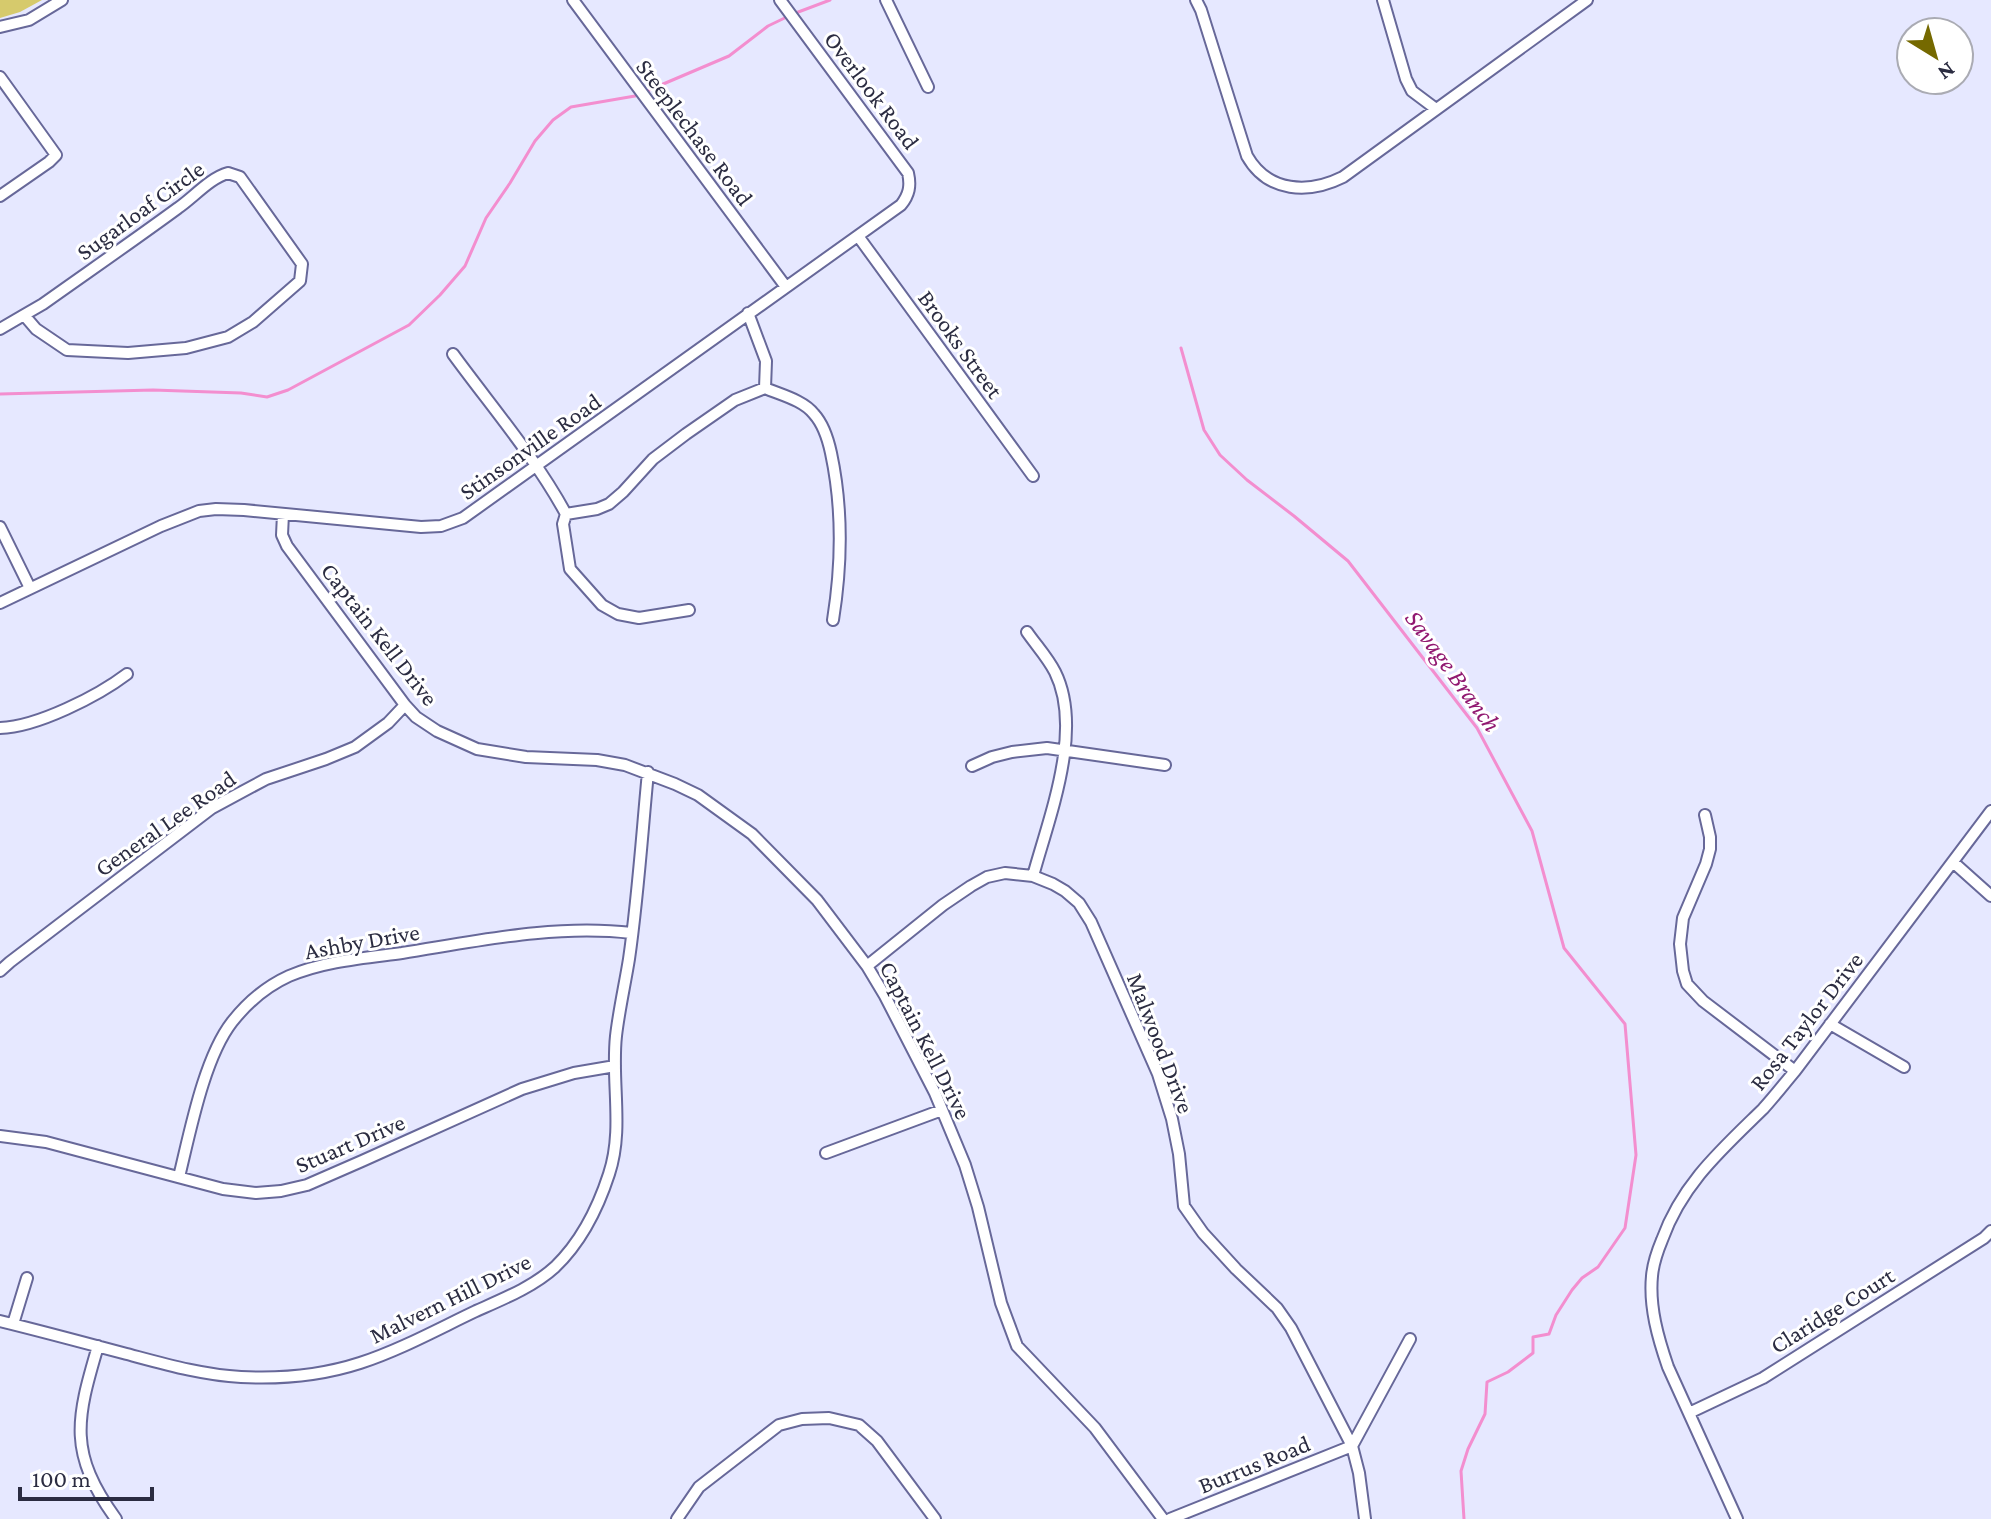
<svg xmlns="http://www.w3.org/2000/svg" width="1991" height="1519" font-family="'Crimson Pro',serif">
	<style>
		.green { fill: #d6ca6c }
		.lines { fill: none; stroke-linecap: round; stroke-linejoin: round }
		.stream { stroke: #f38ecf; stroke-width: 3 }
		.street-casing { stroke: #676899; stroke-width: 14 }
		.street { stroke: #fff; stroke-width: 10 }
		.labels { text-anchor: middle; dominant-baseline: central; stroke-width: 6; stroke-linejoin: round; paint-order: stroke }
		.street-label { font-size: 24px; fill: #2b2c41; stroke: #fff }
		.water-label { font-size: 26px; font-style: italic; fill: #911971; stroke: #fff }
	</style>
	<rect width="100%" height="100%" fill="#e6e8ff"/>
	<path class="green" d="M0,0H42L20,12L0,18Z"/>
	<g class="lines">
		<path class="stream" d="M1181,348L1204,430L1220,455L1247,480L1294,516L1348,561L1477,728L1532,831L1564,948L1625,1024L1636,1155L1625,1228L1598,1267L1582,1278L1572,1290L1556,1315L1549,1334L1533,1337V1353L1508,1372L1487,1382L1485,1414L1468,1449L1461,1471L1464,1519
			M0,394L153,390L241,393L267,397L288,390L409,325L440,295L465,266L486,218L510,183L535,141L553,120L571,107L635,96L729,56L768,26L793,14L830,0"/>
		<defs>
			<path id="street" d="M573,0L786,287
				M886,0L928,87
				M1196,0L1201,10L1247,156C1268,193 1309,194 1343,177L1587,0
				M1383,0L1406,79L1412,91L1436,109
				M0,27L29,20L62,0
				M0,77L56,155L49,162L0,196
				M228,173L240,177L302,264L300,281L253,322L228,337L186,348L128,353L67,350L36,329L24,315L43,304C88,272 133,241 178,208C194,197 210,178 228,173Z
				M858,236L1033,476
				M748,313L766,361L765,388
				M0,329L24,315
				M453,354C491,406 535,457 566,514L563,524L570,569L602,605L618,614L639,618L689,610
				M283,514L282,535L287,546L405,705L416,717L437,731L477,749L526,757L597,760L625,765L675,784L698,795L752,834L817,900L867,966L885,996L935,1093L965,1165L978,1207L1001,1303L1017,1346L1095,1428L1163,1519
				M566,514L597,509L609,504L623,492L653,459L686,434L735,400L765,388C781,395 803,400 814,414C824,425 828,439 831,453C843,509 842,564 833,620
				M0,527L30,588
				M0,603L161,526L199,511L216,509L244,510L421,527L441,526L463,518L901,205C909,195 911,186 908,173L780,0
				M1027,632C1036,645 1048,658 1055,672C1084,730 1049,817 1033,876
				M0,728C37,727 98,696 127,674
				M972,766L992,757L1012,752L1047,748L1165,765
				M1705,815L1710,837V849L1706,864L1683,918L1680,944L1683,971L1687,984L1703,1001L1795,1071
				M1953,862L1991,896
				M867,966L943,905L971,886L987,877L1005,873L1033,876L1053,884L1065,891L1079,903L1091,922L1158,1074L1172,1119L1179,1154L1184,1206L1203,1233L1236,1269L1277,1308L1291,1328L1352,1446L1359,1473L1365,1519
				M0,971L10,962L212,808L266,779L326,759L355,747L388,723L405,705
				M1830,1024L1904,1067
				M0,1136L46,1142L223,1189L256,1193L281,1191L307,1185L362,1161L522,1089L574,1073L615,1066
				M826,1153L942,1110
				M179,1177C190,1132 204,1058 232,1022C247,1003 267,986 289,976C324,961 364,958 402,953C478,941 555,924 632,933
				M0,1321C41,1331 82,1342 123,1353C161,1363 201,1375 241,1377C280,1379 323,1375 360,1363C400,1350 438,1329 476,1311C503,1299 533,1287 555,1267C581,1242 598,1208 609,1174C624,1129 611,1082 616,1036C619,1010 625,984 629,959C638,897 642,834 648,772
				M13,1324L27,1278
				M98,1346C76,1420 68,1453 116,1519
				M1689,1413L1763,1378L1984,1238L1991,1231
				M1352,1446L1410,1339
				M677,1519L699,1487L779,1425L802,1419L829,1418L859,1425L877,1441L935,1519
				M1170,1519L1352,1446
				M1737,1519L1668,1367C1658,1338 1649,1307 1652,1276C1653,1264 1657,1252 1662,1240C1682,1184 1721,1150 1763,1109C1774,1097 1784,1084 1795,1071L1991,811"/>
		</defs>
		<use href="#street" class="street-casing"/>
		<use href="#street" class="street"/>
	</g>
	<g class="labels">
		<g class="street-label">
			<text transform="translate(872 90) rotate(53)">Overlook Road</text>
			<text transform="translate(695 132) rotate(53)">Steeplechase Road</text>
			<text transform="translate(140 210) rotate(-36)">Sugarloaf Circle</text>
			<text transform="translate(961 344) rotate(54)">Brooks Street</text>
			<text transform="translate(530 446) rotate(-35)">Stinsonville Road</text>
			<text transform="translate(380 634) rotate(52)">Captain Kell Drive</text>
			<text transform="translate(165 823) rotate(-35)">General Lee Road</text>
			<text transform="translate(362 941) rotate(-10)">Ashby Drive</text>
			<text transform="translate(1806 1021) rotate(-52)">Rosa Taylor Drive</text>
			<text transform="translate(926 1040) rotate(63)">Captain Kell Drive</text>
			<text transform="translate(1161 1043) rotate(69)">Malwood Drive</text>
			<text transform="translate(350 1143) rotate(-23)">Stuart Drive</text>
			<text transform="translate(450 1298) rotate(-26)">Malvern Hill Drive</text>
			<text transform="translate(1832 1310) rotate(-32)">Claridge Court</text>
			<text transform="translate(1254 1464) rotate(-22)">Burrus Road</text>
		</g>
		<g class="water-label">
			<text transform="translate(1453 671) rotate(54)">Savage Branch</text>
		</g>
	</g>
	<g transform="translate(1935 56) rotate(143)"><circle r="38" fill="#ffffff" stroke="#aaabb3" stroke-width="2"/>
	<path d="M0-6L14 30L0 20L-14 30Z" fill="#756900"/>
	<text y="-12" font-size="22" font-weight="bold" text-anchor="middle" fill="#2b2c41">N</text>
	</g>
	<path d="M20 1487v12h132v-12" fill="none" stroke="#2b2c41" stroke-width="4"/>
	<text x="32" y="1487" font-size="24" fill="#2b2c41" stroke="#ffffff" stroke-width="6" paint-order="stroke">100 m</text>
</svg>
